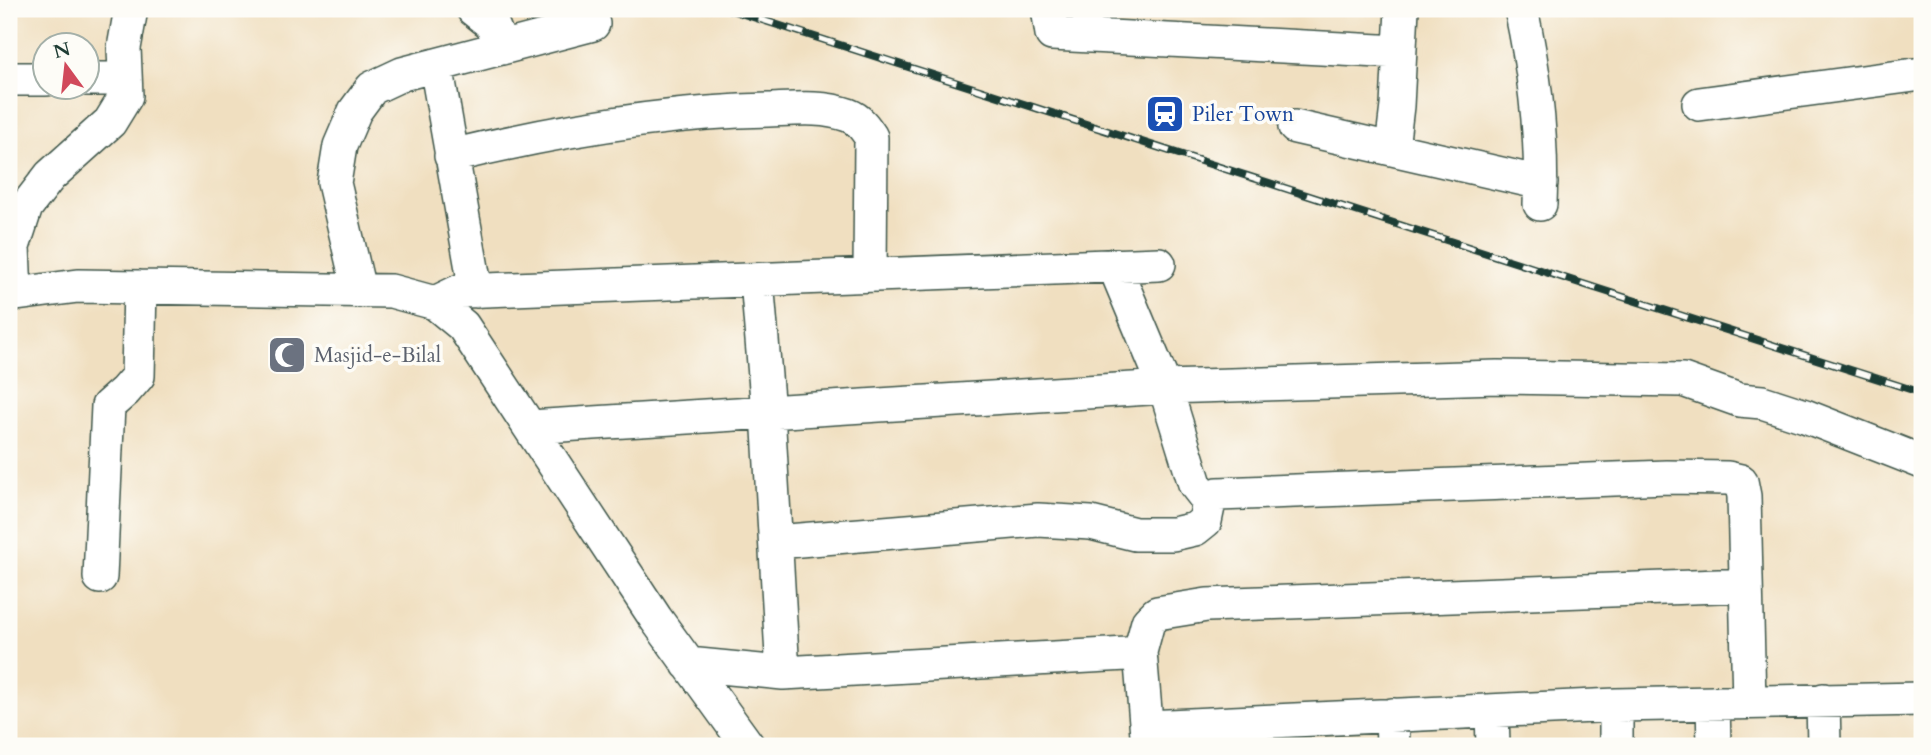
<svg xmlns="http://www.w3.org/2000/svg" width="1931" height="755" font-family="Cardo,serif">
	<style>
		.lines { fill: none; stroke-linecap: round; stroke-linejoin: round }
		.minor-casing { stroke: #3e5549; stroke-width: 36 }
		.minor { stroke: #fff; stroke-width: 33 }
		.rail-casing { stroke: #1f3d34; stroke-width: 8 }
		.rail { stroke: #fdfcf7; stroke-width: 5; stroke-dasharray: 16; stroke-linecap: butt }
		.labels { text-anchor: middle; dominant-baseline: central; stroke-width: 7; stroke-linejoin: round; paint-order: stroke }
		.transit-label { font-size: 21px; fill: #164399; stroke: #fdfcf7; text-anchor: start }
		.worship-label { font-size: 21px; fill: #5b616d; stroke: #fdfcf7; text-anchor: start }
	</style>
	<rect width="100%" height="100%" fill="#fdfcf7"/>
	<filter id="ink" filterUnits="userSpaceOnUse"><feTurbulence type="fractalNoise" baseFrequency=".0143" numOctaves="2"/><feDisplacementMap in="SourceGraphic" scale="14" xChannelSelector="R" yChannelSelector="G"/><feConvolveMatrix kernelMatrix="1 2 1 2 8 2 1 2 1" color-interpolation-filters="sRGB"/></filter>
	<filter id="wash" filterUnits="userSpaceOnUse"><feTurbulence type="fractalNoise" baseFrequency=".00686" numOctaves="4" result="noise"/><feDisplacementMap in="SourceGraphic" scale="28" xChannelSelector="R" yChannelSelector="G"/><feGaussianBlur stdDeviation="1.57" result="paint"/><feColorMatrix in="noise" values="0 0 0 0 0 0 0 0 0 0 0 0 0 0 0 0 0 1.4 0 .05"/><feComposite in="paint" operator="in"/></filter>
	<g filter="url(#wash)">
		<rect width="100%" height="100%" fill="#f0dfc0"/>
	</g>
	<g filter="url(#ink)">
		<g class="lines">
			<defs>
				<path id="minor" d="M473,9L492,24L502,48
					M1048,9L1052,34L1399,52
					M1521,9C1535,74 1543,137 1540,204
					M436,65L476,291
					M9,79H46
					M88,79H125
					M1699,104L1922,74
					M1295,127L1541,183
					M1392,148L1397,106L1402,9
					M451,156C555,131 662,112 769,110C795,109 823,106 848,115C859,119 865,128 871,137L870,275
					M1114,265L1165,387L1195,484L1209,502
					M757,280L768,412L783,673
					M359,290L334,183L340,146L355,111L372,88L402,74L593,24
					M15,294L13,247L26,207L50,176L110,122L126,96L124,48L131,9
					M9,295L78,286L391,291L435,303L460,291L1159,264
					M435,303L463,326L656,619L748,746
					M530,427L1165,387L1497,377L1683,380L1739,400L1762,402L1805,416L1922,462
					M776,542L1038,520L1091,523L1135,534H1173L1195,529L1205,521L1209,502L1218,494L1667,477L1728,478L1741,481L1744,496L1749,702
					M100,577L108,406L125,391L138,376L140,287
					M1140,652L1148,746
					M688,664L783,673L1127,654L1140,652L1148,622L1157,613L1207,605L1746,585
					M1823,700L1824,746
					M1713,703L1714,746
					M1492,711L1493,746
					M1392,715L1393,746
					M1147,727L1616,705L1922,699
					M1616,746V705"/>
			</defs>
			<use href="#minor" class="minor-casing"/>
			<use href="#minor" class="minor"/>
			<defs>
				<path id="rail" d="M728,9L1922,393"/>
			</defs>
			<use href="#rail" class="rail-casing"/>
			<use href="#rail" class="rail"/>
		</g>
	</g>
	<defs>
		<symbol id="station-square" viewBox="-11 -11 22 22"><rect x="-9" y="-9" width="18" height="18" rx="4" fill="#1a4fb4" stroke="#fdfcf7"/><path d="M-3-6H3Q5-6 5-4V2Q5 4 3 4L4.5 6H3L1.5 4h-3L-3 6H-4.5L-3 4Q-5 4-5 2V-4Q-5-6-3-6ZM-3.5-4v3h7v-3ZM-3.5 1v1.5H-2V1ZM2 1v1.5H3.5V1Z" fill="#fff"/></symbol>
		<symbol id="mosque-square" viewBox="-11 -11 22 22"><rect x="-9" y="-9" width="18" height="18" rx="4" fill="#6b7280" stroke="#fdfcf7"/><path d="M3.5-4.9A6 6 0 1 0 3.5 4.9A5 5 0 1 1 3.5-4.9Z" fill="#fff"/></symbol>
	</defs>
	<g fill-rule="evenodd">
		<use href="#station-square" x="1143" y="92" width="44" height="44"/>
		<use href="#mosque-square" x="265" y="333" width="44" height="44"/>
	</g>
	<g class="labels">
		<g class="transit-label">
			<text x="1192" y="114">Piler Town</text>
		</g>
		<g class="worship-label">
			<text x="314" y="355">Masjid-e-Bilal</text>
		</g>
	</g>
	<rect width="1931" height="755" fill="none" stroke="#fdfcf7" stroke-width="35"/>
	<g transform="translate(66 66) rotate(345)"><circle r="33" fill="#fdfcf7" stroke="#a4b0a9" stroke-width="2"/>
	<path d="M0-5L12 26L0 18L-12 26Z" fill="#d1495b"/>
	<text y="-10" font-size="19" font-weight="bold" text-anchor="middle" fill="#1f3d34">N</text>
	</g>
</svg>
